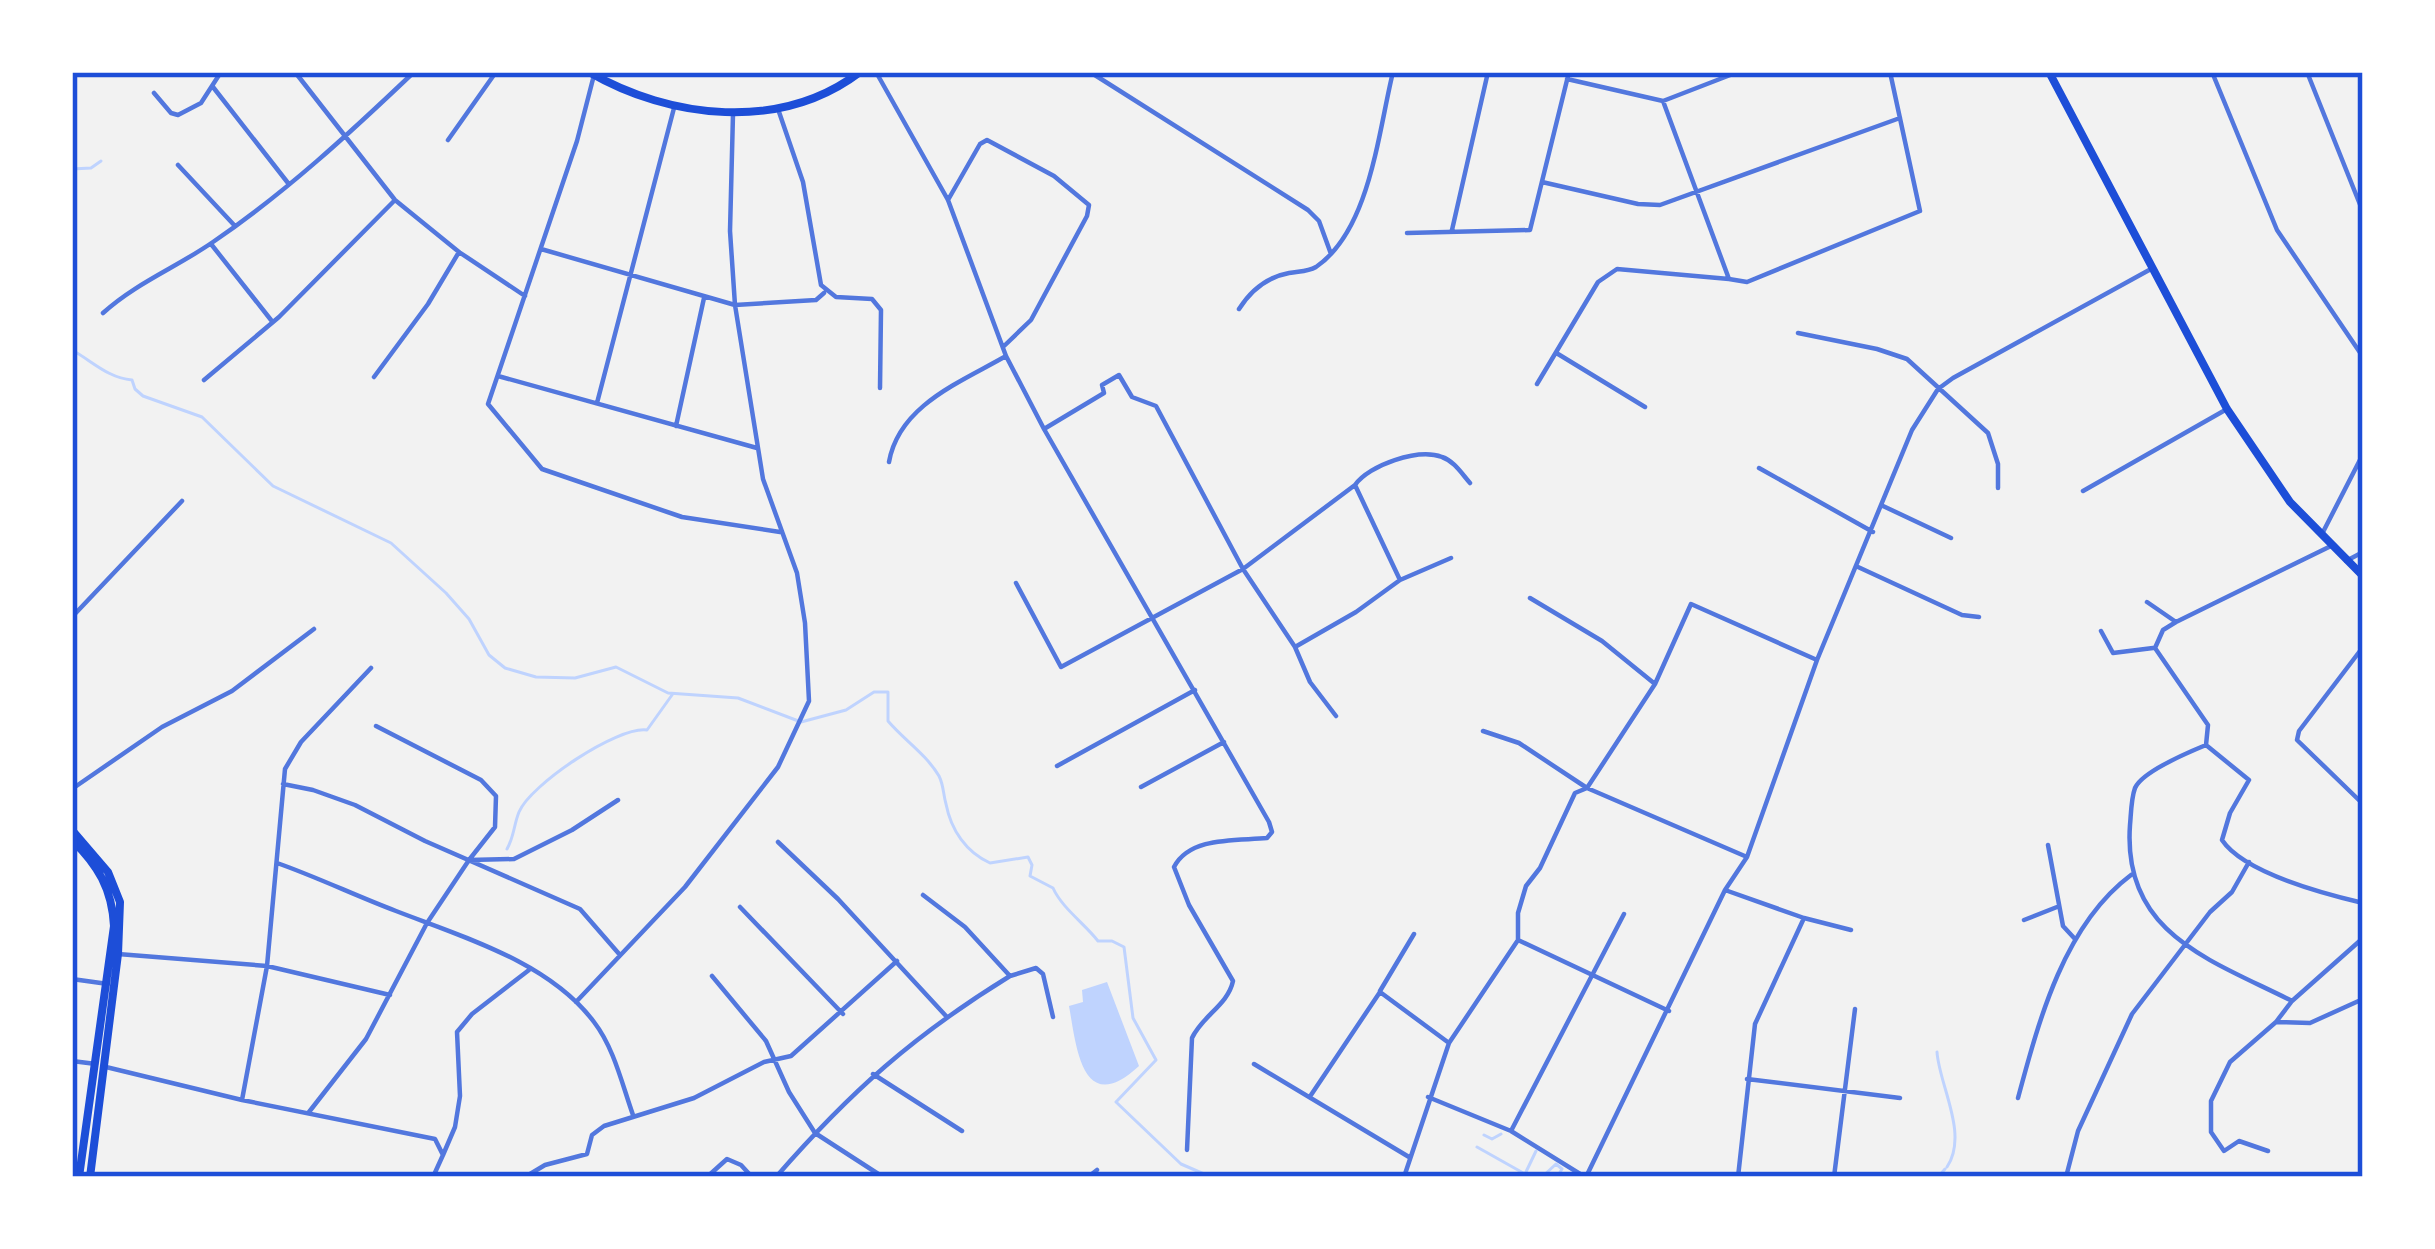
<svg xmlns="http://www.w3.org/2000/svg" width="2435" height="1249" font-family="'Roboto Condensed',sans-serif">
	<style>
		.water { fill: #bfd3fe }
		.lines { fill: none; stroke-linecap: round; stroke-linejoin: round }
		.stream { stroke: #bfd3fe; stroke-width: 3 }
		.minor { stroke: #5277de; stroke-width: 4.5 }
		.secondary { stroke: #1d4ed8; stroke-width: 8 }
		.primary { stroke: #1d4ed8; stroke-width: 8 }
		.neatline { fill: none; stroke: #1d4ed8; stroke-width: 4.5 }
	</style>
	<rect width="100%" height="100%" fill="#f2f2f2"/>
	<path class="water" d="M1107,982L1139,1066C1081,1120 1076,1043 1069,1006L1083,1002L1082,990Z"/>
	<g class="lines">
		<path class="stream" d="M72,169L91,168L101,161
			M72,350C92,361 108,378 132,380L135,389L143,396L202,417L273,486L391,543L446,593L469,619L489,655L505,668L536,677L575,678L616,667L668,693L738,698L801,722L846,710L874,692H888V721C904,740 926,754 939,776C944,786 943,794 946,804C951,830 966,852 990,863L1028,857L1032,865L1030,876L1053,888C1062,908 1085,924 1098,941H1112L1124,947L1133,1018L1156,1060L1116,1102L1181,1164L1211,1177
			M507,849C514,837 514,824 519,812C530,785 617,726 647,730L672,695
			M1937,1052C1939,1085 1969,1134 1947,1167
			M1484,1135L1492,1139L1501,1134
			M1477,1147L1525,1174L1536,1151
			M1517,1177H1525
			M1542,1177L1556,1164L1562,1169L1557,1177
			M1938,1177L1945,1169"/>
		<path class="minor" d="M295,72L395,200L459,252L525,296
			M876,72L948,200L1006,356L1044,429L1269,822L1272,832L1267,838C1237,841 1190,836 1174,867L1189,905L1233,981C1228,1005 1202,1016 1192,1038L1187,1150
			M1090,72L1308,210L1319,221L1331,254
			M2212,72L2277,230L2363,357
			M2307,72L2363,212
			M594,75L577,141L488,404L542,469L682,517L780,532
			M1567,79L1663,101L1738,72
			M213,87L288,183
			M154,93L171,113L178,115L201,103L221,72
			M778,109L803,182L821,285L836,297L872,299L881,310L880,388
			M448,140L496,72
			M178,165L235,226
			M1542,182L1638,204L1660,205L1900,118
			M948,200L980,144L987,140L1054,176L1089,205L1087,216L1031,320L1003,347
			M1452,230L1488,72
			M1407,233L1530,230L1569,72
			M211,244L271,320
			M541,249L735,305L816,300L824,293
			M1729,279L1747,282L1920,211L1890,72
			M1239,309C1251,290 1267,277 1289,273C1299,271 1307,272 1316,267C1370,230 1378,133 1393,72
			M103,313C136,283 177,267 213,242C285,193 351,132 414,72
			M1798,333L1877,349L1907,359L1988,433L1998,464V488
			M1558,354L1645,407
			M498,376L757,448
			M374,377L428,304L459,252
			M204,380L279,317L395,200
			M1537,384L1598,282L1617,269L1729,279L1663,101
			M597,403L674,108
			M676,426L704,298
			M1044,429L1104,393L1102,385L1119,375L1132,397L1156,406L1243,569L1295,647L1310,682L1336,716
			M889,462C899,405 961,382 1006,356
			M1759,468L1873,532
			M1355,485C1369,465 1418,448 1442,457C1454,461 1462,474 1470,483
			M2083,491L2227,409
			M1883,506L1951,538
			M2322,534L2363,454
			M2331,546L2176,622L2163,630L2155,648L2208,725L2206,745L2249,780L2230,813L2222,840C2244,873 2325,894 2363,903
			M2346,561L2363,552
			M1858,567L1962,615L1979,617
			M1016,583L1061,667L1243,569L1355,485L1400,580
			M1530,598L1602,641L1655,684
			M2147,602L2176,622
			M72,617L182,501
			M2101,631L2113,653L2153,648
			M1295,647L1356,612L1400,580L1451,558
			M2363,647L2299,731L2297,740L2363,804
			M376,726L481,780L496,796L495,827L469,860
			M1483,731L1519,743L1587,788L1747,857
			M2206,745C2189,752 2142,772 2135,788C2131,799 2131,815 2130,825C2122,934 2211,960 2292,1001L2363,938
			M1057,766L1195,690
			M283,784L313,790L355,805L425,841L580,909L620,955
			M1141,787L1224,742
			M72,789L162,727L232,691L314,629
			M778,842L838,899L946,1016
			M2048,845L2063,926L2075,939
			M277,863C317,877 356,896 396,911C463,937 549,962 594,1022C614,1048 622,1084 633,1115
			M1725,890L1804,918L1755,1024L1738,1177
			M740,907L843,1014
			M1804,918L1851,930
			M2024,920L2057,907
			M1518,940L1669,1011
			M118,954L267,966L390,995
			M712,976L766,1041L789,1092L815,1133L883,1177
			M1010,976L1036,968L1043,974L1053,1017
			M72,979L108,984
			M1380,991L1414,934
			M576,1002L685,887L778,767L809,701L805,623L797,573L763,479L735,305L730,231L733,114
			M2276,1022L2310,1023L2363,999
			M72,1061L96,1064
			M1254,1064L1409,1157
			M106,1067L242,1100L435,1139L443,1155L433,1177
			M873,1074L962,1131
			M1747,1079L1900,1098
			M1311,1095L1380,992L1449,1043
			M1428,1097L1511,1131L1585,1177
			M2018,1098C2039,1020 2064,925 2131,875
			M242,1100L267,966L285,769L301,742L371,668
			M309,1112L366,1039L427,923L469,860L514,859L572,830L618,800
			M1511,1131L1624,914
			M2268,1151L2239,1141L2224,1151L2211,1132V1101L2230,1062L2276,1022L2292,1001
			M443,1155L455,1127L460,1096L457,1032L472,1014L529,970
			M525,1177L545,1165L587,1154L592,1135L604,1126L694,1098L764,1062L791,1056L897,961
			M707,1177L727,1159L741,1165L752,1177
			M776,1177C850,1092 914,1035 1010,976L965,927L923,895
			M1088,1177L1097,1170
			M1404,1177L1449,1043L1518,940V913L1526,886L1540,868L1575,793L1587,788L1655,684L1691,604L1817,660
			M1586,1177L1725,890L1747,857L1817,660L1912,430L1938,389L1953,378L2151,269
			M1834,1177L1855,1009
			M2066,1177L2078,1131L2132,1014L2210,912L2232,892L2249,862"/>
		<path class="secondary" d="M2049,72L2227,409L2290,502L2363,576
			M72,830L108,872L120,902L118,954L90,1177
			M72,840C98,865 112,889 114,926L79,1177"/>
		<path class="primary" d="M589,72C670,119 781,132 860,72"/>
	</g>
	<rect width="2435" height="1249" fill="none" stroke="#ffffff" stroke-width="150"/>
	<rect x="75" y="75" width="2285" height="1099" class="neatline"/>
</svg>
